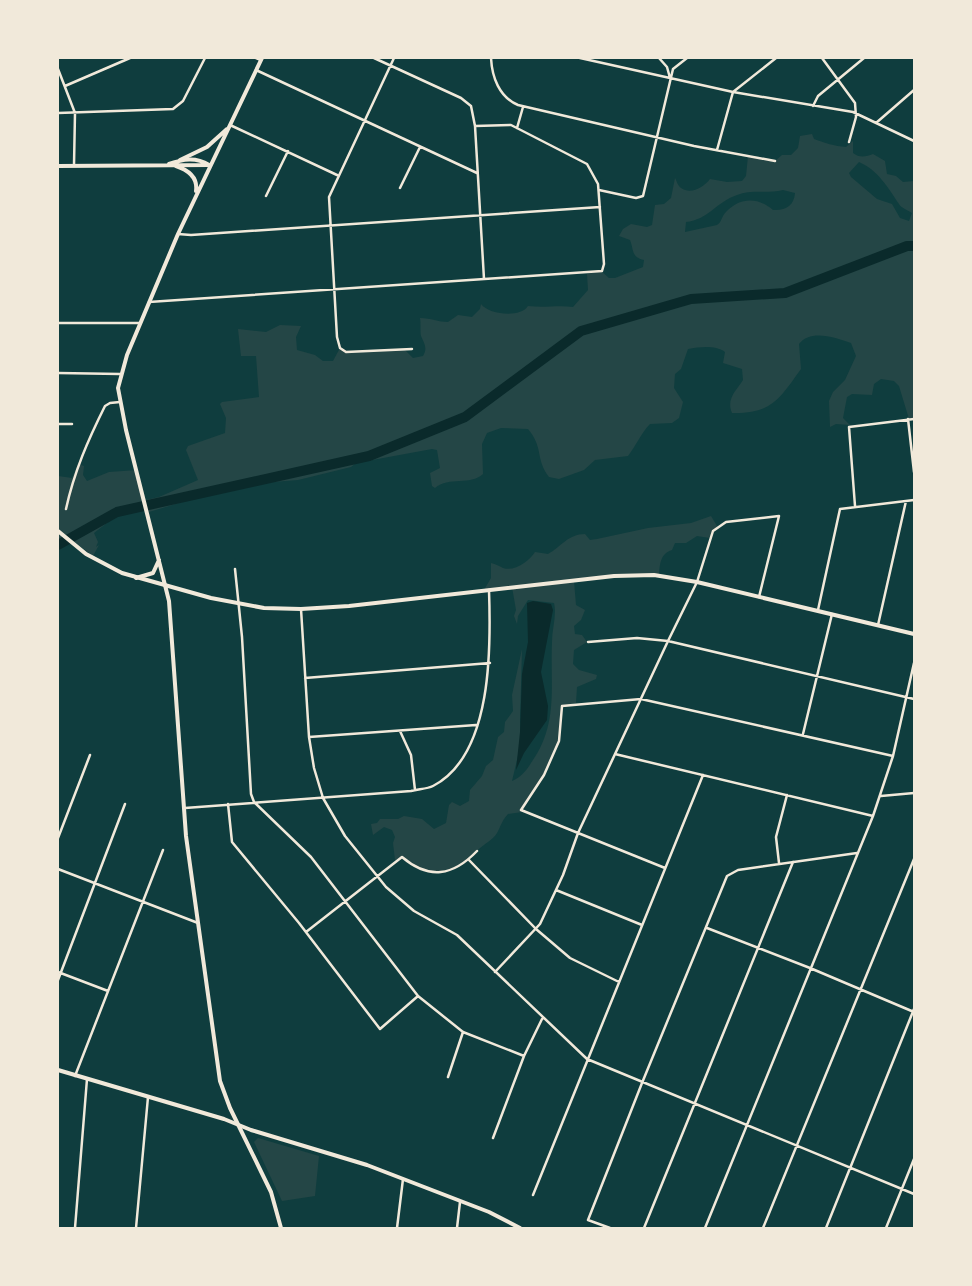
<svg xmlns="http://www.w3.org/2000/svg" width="972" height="1286" font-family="Figtree,sans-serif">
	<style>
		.green { fill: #244646; fill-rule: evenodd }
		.water { fill: #0a2a2b }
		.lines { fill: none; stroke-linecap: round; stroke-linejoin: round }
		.river { stroke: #0a2a2b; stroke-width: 10 }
		.minor { stroke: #f1e9da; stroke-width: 2.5 }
		.secondary { stroke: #f1e9da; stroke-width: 4 }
		.primary { stroke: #f1e9da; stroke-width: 4 }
	</style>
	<rect width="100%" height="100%" fill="#0f3d3e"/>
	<path class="green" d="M812,134L814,139C825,143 834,146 846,147L853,141V153C859,158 866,157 873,154L885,161L887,174L896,176L903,182L914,181V418L909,419L899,386L894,381L881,379L874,384L872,395L852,394L847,397L843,418L850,425L836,424L830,427L829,401L833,392L845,380L856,356L851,343C835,337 810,329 799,344L801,369C780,398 772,414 732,413C726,399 736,391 743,380L742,369L723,363L725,352C715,345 700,347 688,349L681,369L675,374L674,388L683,402L679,418L672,423L650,424C641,433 636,446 628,456L595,460L584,470L559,479L549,477C535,459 544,448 528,429L501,428L487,433L482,444L483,474C470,486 449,476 435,488L432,486L430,473L440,468L437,450L432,449L356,463L351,467L298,480L260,483L219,491L149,512L147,509L133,513L129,509L122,508L121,512L94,533L98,542L96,547L99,545L93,556L64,534L58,543V476L72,478L78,464L84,466L83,475L87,481L109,472L137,470L146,500L159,497L198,480L186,450L188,446L225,433L226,418L220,404L222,402L259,397L256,356H241L238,329L266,332L280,325L301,326L296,337L297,350L315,355L323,361H333L340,348L344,351L404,349L413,358L423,356C428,348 424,343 421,336C420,332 421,323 420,318C431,318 438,322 448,322L458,315L472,317L480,309L481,304C489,315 521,318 528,306C545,308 558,305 573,307L588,290L587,274L601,271L609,278H615L643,267L644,260C631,257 634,250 630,240L619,236L623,229L631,224L647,227L652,225L655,205L664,204L671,198L675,178C677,181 677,185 681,188C691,195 704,187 710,179L727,182L742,181L746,176L748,156L775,161L782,155H791L798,148L800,136ZM859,162C878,170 889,189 899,204C901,208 908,210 912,213L909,221L900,218L892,204L877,199L851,177L849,173ZM783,190L795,193C794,206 785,211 773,210C758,197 740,197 726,212C721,217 722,222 717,225L685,232L686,222C708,220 716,202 737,195C751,189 767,194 783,190Z
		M711,516L717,526L710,538L697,536L686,543H675L672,550C660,554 660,564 659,575L632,574L574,581L576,605L585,610L581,620L574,626L575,634L582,635L587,642L574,650L573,664L579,670L597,675L596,679L577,687L576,703L562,707L557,743L543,775L522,812L508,814C501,822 501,826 497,833C493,840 484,844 479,849C454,872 431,882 402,857L395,860L393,843L395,837L392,830L384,827L373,835L371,824L377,823L380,819H398L404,816L422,819L434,829L446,823L449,805L452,802L460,806L469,801L470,790L482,776L486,766L493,760L498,737L504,732L505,722L513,711L512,695L522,649L520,721L521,743L512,781C521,777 526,771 531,763C559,724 550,686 552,642C552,629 557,615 554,603L528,600L518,616L517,624L514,616L516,610L512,587L484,590L491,578V563C496,564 499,566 503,568C515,572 529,561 535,552L548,554C561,547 568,534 585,534L590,540L597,539L648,528L691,523Z
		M258,1138L319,1156L315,1196L282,1201L254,1142Z"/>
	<path class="water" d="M533,601L551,604L553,610L541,672L548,706L547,720L524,753L516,770L520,732L522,674L528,642L527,603Z"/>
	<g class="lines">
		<path class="river" d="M58,545L117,512L369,456L465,417L581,331L691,299L785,293L907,246H914"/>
		<path class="minor" d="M256,58L261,60
			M374,58L461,98L471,106L475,126L484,279
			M394,58L329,197L337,337L340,348L346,352L412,349
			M491,58C492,77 499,97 518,105L694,146L775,161
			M580,58L733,92L853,112L914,141
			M659,58L667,67L670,78
			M822,58L855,103L856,117L849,142
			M58,69L75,113L74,165
			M256,70L477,173
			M65,86L130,58
			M813,106L818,96L864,58
			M58,113L173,109L183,101L205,58
			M876,123L914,90
			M230,125L337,175
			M517,128L523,107
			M717,150L733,92L776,58
			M400,188L420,147
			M599,190L636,198L643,196L673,69L687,58
			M266,196L288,151
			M178,234L191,235L600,207
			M149,302L602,271L604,264L598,184L587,164L511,125L475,126
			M58,323H140
			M58,373L120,374
			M908,419L914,472
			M58,424H72
			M855,506L849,427L914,419
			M66,509C74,472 88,440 105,406L110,403L120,402
			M235,569L242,637L251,794L254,802L311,857L418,996L463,1032L524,1056
			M301,609L309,737L314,768L323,798L345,836L386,887L414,911L457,935L587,1059L914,1194
			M818,610L840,509L914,500
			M878,625L906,501
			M588,642L637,638L668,641L914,699
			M305,678L490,663
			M400,731L411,755L415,790
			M803,734L832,614
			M309,737L476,725
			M615,754L873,816
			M881,796L914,793
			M228,804L232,842L299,923L380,1029L418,996
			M185,808L411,791C418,789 427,789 433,786C493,755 491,646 489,590
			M58,838L90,755
			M469,860L536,929L570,958L619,982
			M779,863L776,837L787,795
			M665,868L521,810L544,775L559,741L562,706L641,699L893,756
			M58,869L198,923
			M556,890L642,925
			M707,928L810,968L914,1012
			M306,932L402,857C429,880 453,876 477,851
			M58,972L108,991
			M495,972L540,924L563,875L578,833L668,641L697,582L713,531L726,522L779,516L759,597
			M58,980L125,804
			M75,1076L163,850
			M448,1077L463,1032
			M493,1138L524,1056L542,1019
			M533,1195L703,775
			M75,1228L87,1079
			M136,1228L148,1097
			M397,1228L403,1179
			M457,1228L460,1202
			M610,1228L588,1220L642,1083L727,876L738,870L857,853
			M644,1228L793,862
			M705,1228L873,816L893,756L914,663
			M763,1228L914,859
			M826,1228L914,1009
			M886,1228L914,1159"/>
		<path class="secondary" d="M169,164C183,159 196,157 209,165
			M58,166L209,165
			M58,531L86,554L122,573L211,598L264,608L301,609L349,606L614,576L654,575L697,582L914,634
			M58,1070L224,1119L251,1130L367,1165L489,1212L520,1228"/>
		<path class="primary" d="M262,58L178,234L127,355L118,388L126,430L169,601L186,836L220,1081L230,1108L271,1192L281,1228
			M180,160L207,147L227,129
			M176,166C188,170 198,177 196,191
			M136,578L153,573L159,560"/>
	</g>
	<rect width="972" height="1286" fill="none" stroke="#f1e9da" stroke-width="118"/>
</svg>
